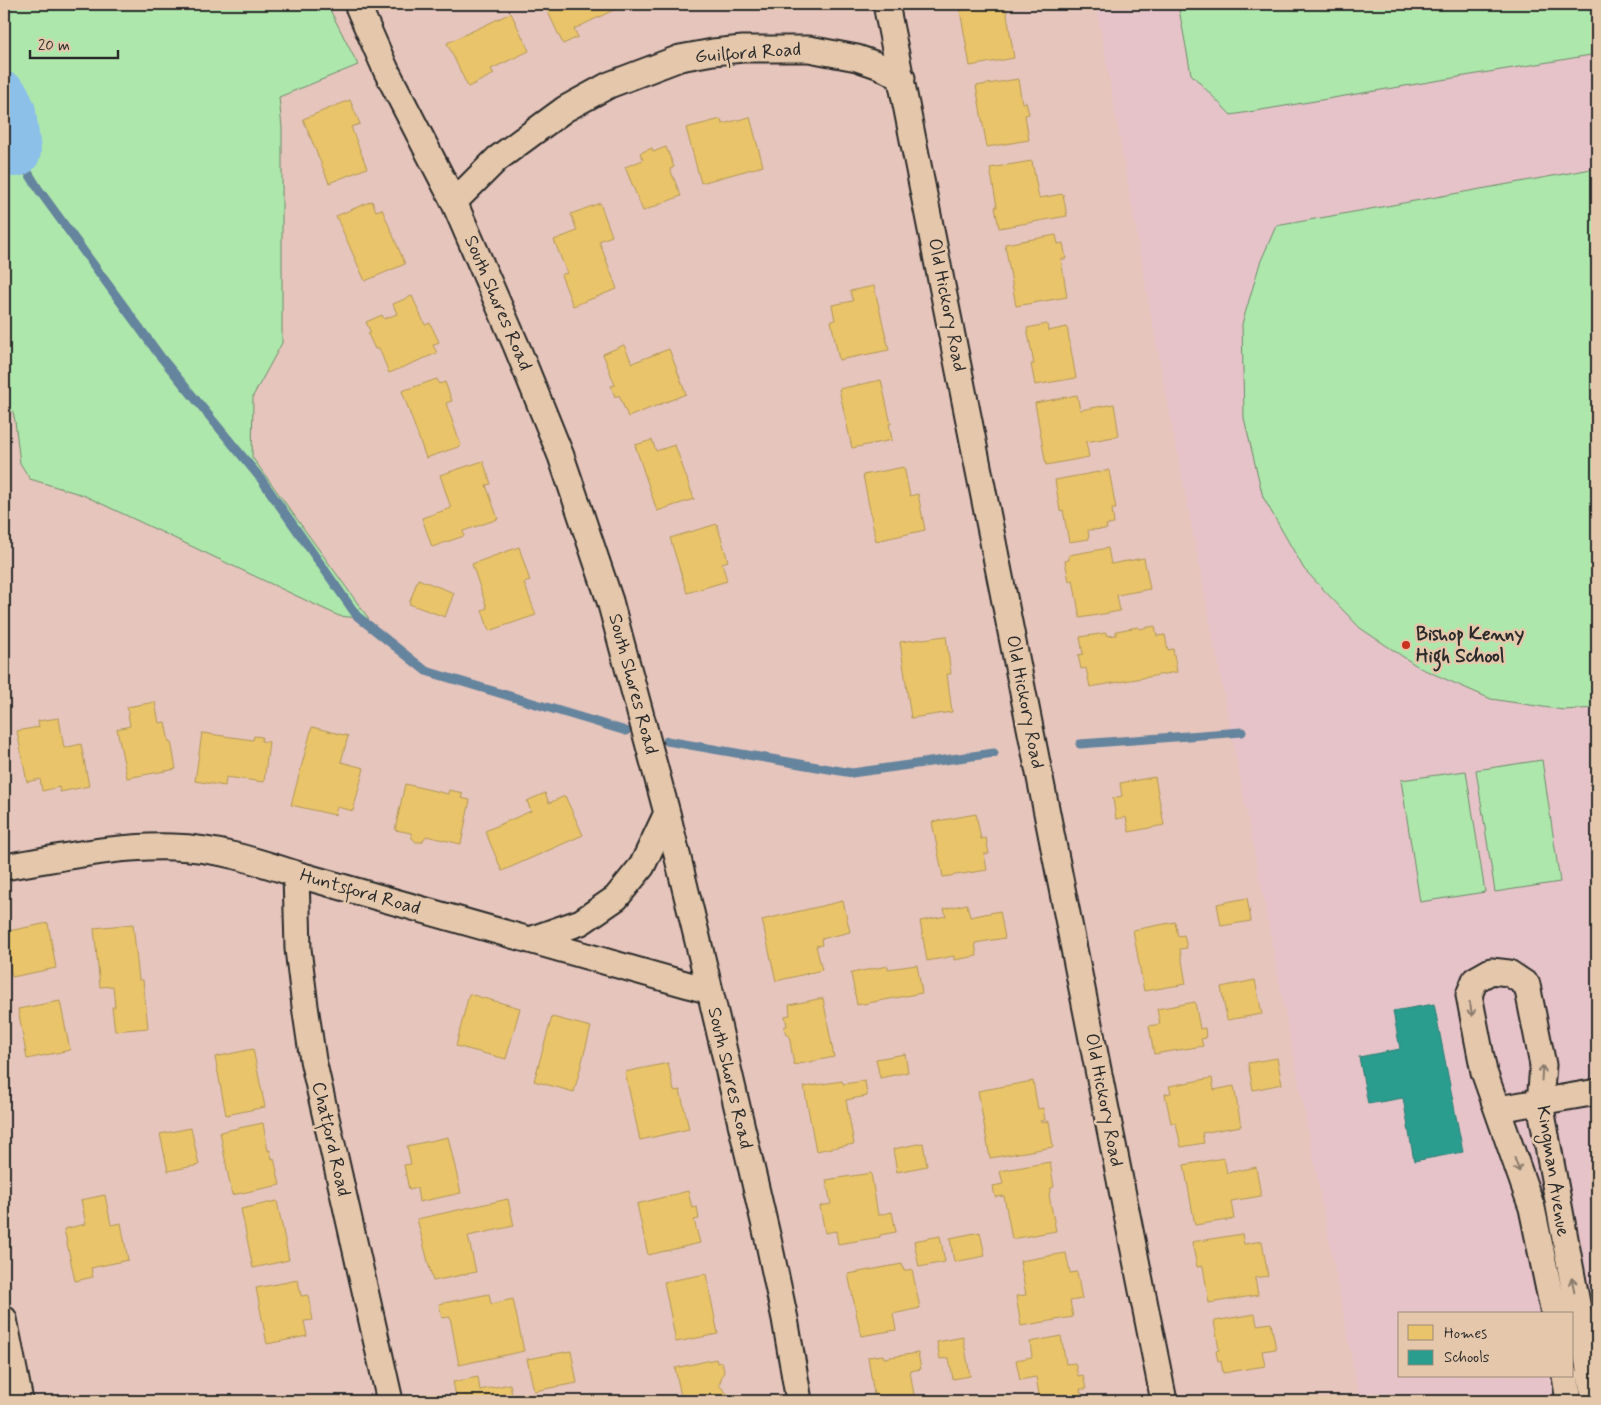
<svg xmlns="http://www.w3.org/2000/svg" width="1601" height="1405" font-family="Mynerve,sans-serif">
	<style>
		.built { fill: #e6c3c8; fill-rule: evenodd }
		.green { fill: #aee7ab; stroke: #6c896b }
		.homes { fill: #e9c46a; stroke: #b09657 }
		.schools { fill: #2a9d8f; stroke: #2a7b71 }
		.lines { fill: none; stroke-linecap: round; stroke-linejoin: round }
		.stream { stroke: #65849d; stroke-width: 9 }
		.river { stroke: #8cc0e9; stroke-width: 52 }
		.minor-casing { stroke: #2b2b2b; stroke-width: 29 }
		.minor { stroke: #e5c8ac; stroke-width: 25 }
		.oneway { stroke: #887a6c }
		.poi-dot { fill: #c8321e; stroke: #e5c8ac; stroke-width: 2 }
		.labels { text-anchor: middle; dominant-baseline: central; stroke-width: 5; stroke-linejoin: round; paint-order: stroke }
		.street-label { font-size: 19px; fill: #2b2b2b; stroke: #e5c8ac }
		.poi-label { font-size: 19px; font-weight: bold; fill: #2b2b2b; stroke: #e5c8ac; text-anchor: start }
	</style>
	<rect width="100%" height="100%" fill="#e6c5bc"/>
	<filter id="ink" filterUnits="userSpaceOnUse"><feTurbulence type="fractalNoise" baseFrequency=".02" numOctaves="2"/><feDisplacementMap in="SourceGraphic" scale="10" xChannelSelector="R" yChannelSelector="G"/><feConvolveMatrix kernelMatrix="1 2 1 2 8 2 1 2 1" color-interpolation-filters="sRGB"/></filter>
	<g filter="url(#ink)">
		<path class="built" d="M1096,4H1597V1401H1360L1151,316ZM1400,1314H1572V1376H1400Z"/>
		<path class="green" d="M4,4H327L358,65L279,97L282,128V343L253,396L252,457L369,619L339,616L83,495L30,479L20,463L15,421L13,412L4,404Z
			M1178,4H1597V54L1231,115L1191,74Z
			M1597,168V708L1563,710L1491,699L1420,668L1360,628L1304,569L1263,497L1244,418L1242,324L1260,263L1276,226Z
			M1542,760L1560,882L1495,892L1476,770Z
			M1466,771L1485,892L1420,902L1401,780Z"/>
		<path class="homes" d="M559,4H621L622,6L574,29L578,37L563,44L547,10Z
			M994,5L995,9L1006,8L1014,58L970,66L960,10Z
			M511,13L529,51L491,69L494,74L468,87L447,43Z
			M1018,79L1022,103L1026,102L1029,114L1025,115L1029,140L987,147L976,86Z
			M350,100L360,124L351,127L367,168L329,183L303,119Z
			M750,117L763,166L701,183L686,128L721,119L722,124Z
			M666,147L674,167L670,169L681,196L643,211L625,167L643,160L640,153L652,148L653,152Z
			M1032,161L1039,198L1063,194L1067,216L999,228L995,207H997L990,168Z
			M372,201L376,211L382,209L405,264L365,281L336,216Z
			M600,203L612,236L599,241L617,289L573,306L561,275L567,273L554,240L577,231L571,214Z
			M1056,235L1058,244L1063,243L1066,259H1061L1067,297L1016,306L1005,244Z
			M874,286L889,350L839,360L831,321L835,320L832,305L853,301L850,291Z
			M412,296L425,325L430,323L439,342L433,345L437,353L389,373L379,348L375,349L368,334L371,333L366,322L382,315L384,319L397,314L393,304Z
			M1047,324L1048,331L1067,327L1076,378L1035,385L1031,364H1034L1027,328Z
			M624,345L632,363L669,349L686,394L628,417L619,395L615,397L611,386L615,385L603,354Z
			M437,379L439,384L445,382L452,401L446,403L461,446L426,458L402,391Z
			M881,380L891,424H889L892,440L852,448L839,389Z
			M1077,395L1080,410L1114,404L1119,436L1086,442L1089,457L1046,465L1035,403Z
			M652,440L656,451L675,445L694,499L657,511L635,445Z
			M483,461L491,484L486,485L498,519L463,531L464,536L432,547L422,518L451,508L440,475Z
			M904,467L910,496L918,494L925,530L876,541L863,475Z
			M1109,470L1116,509H1112L1114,524L1106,525L1107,529L1088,530L1089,539L1069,542L1063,510L1060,511L1055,480Z
			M717,524L728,561L722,563L727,581L687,593L670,538Z
			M519,547L530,581L524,583L536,615L489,631L482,610L487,608L472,564Z
			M1108,548L1111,564L1144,558L1150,589L1117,595L1120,611L1080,618L1073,580L1069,581L1065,561L1069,560V555Z
			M418,579L454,593L445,617L409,604Z
			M1155,626L1157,636L1165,635L1168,650L1173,649L1177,672L1090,687L1086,668L1081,669L1078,655L1083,654L1080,637L1106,633L1107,636L1116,635V631L1138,627L1139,629Z
			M946,636L951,674H947L952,712L911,718L900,642Z
			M155,702L159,723L165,722L169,742L171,741L176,769L127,778L117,729L130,726L127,707Z
			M59,718L64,748L81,744L89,786L60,792L59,787L42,791L40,779L27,782L17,731L39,727L38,721Z
			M312,727L348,736L341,762L364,768L353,811L337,807L335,815L291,805Z
			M202,733L253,740L254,736L262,737L261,741L269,742L264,782L226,777L225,786L195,781Z
			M1155,777L1164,825L1129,832L1126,817L1116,819L1113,798L1122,796L1120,783Z
			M405,784L448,794L449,790L463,793L461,798L470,800L461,844L426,836L422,842H416L412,838L411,833L395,830Z
			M545,793L549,803L565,796L583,835L502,871L485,831L531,811L527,801Z
			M976,814L981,839L986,838L989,854H984L987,870L943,877L932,822Z
			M1247,898L1251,921L1221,926L1217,904Z
			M843,901L850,932L821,939L822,945L816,946L822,970L776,981L762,920Z
			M967,904L970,917L1000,911L1005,938L975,943L977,956L954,960V956L927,961L920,921L946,916L944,909Z
			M1175,922L1178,936L1184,935L1187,948L1180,949L1186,984L1144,991L1133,930Z
			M48,923L56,968L12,977L4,932Z
			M133,924L139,980H143L148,1028L115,1031L112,1007H115L113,986L100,987L94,928Z
			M917,965L922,993L857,1005L851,973L888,966V969Z
			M1255,980L1262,1014L1227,1020L1221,987Z
			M469,994L520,1008L506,1059L456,1046Z
			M823,998L834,1057L794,1065L789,1035H786L784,1027L787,1026L785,1016L790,1015L789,1005Z
			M60,1001L70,1050L27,1059L18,1009Z
			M1195,1002L1200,1029L1205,1028L1206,1038L1201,1039L1203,1046L1154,1054L1149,1026L1160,1024L1157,1009Z
			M552,1017L591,1027L574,1092L534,1081Z
			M253,1049L265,1107L226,1115L215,1057Z
			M905,1054L908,1072L880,1078L876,1059Z
			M1277,1058L1282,1084L1253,1090L1248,1063Z
			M668,1063L674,1091L680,1090L689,1129L640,1140L625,1072Z
			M1212,1078L1214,1090L1234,1086L1241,1126L1202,1133L1204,1143L1181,1147L1176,1123H1171L1165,1094L1171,1093L1169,1086Z
			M842,1081L843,1084L865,1081L867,1096L846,1100L854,1144L816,1151L804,1087Z
			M1033,1081L1038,1109L1043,1108L1045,1120L1040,1121L1041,1123L1049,1121L1053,1147L990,1158L978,1091Z
			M263,1123L268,1151L270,1150L272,1159L274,1158L280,1185L232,1195L220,1132Z
			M191,1128L199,1165L168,1171L160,1134Z
			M448,1137L461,1193L419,1202L417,1188L409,1190L404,1165L411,1164L407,1146Z
			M923,1143L927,1166L897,1172L893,1149Z
			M1224,1158L1227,1173L1256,1167L1261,1196L1231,1201L1234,1219L1195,1225L1184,1165Z
			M1050,1162L1054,1187L1051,1188L1049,1195L1056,1231L1012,1239L1004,1196L995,1197L993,1186L1003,1184L1000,1171Z
			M871,1173L878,1215L892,1212L896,1232L880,1235V1237L838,1244L836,1231L825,1233L820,1206L831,1204L826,1180Z
			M688,1191L692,1208L697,1207L699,1219L694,1220L700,1243L648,1255L637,1204Z
			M105,1195L111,1225L121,1223L128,1260L91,1268L93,1277L75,1281L64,1229L86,1224L81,1200Z
			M508,1199L514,1226L468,1236L476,1272L433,1281L417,1219Z
			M277,1201L289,1260L253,1268L241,1209Z
			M980,1232L985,1256L954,1262L950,1238Z
			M1242,1234L1244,1244L1262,1241L1268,1276L1255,1278L1258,1295L1209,1303L1203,1266L1197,1267L1192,1242Z
			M940,1236L945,1262L919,1267L914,1241Z
			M1066,1253L1070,1273L1077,1272L1082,1299L1070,1301L1073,1317L1021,1326L1016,1296L1026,1295L1020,1261Z
			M902,1264L904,1271L912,1269L920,1308L893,1314L896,1330L861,1336L848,1274Z
			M706,1274L718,1334L676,1342L664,1282Z
			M298,1280L301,1296L308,1295L313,1320L304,1321L307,1336L267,1344L256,1288Z
			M489,1294L491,1304L513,1299L524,1351L459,1365L450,1317L442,1318L439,1304Z
			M1255,1314L1257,1325L1271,1323L1276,1349L1262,1351L1265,1366L1223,1373L1221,1361H1218L1216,1351L1219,1350L1214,1321Z
			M1061,1336L1066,1364L1075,1363L1078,1376L1083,1375L1086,1389H1080L1083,1401H1040L1036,1377L1020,1380L1016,1360L1032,1357L1030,1342Z
			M963,1337L970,1376L953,1379L949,1358L940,1359L937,1342Z
			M571,1351L577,1383L534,1391L527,1359Z
			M918,1353L921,1369L910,1371L915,1401H875L868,1357L883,1355L884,1358Z
			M716,1359L717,1363L722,1362L724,1371L719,1385L730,1397L731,1401H682L675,1368Z
			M478,1377L480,1390L510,1384L513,1401H457L453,1382Z"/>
		<path class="schools" d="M1434,1004L1463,1152L1414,1161L1403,1098L1368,1104L1359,1057L1400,1049L1393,1011Z"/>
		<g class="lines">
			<path class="stream" d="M4,167L15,151L39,190L160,356L261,479L357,616L426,671L626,731
				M667,741L852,773L994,753
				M1080,744L1242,732"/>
			<path class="river" d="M4,98L10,112L15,151"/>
			<defs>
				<path id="minor" d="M357,4L386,70L454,202L516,345L561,456L610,601L667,813L710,991L768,1239L785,1319L799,1401
					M886,4L1164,1401
					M454,202L497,159L565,109L609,85L680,58L713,52L743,49H809L857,58L880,66L902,78
					M4,867C60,858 116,845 173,847C216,848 256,861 296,874L710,991
					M296,874L298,949L305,1006L313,1060L390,1401
					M530,940L581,922L616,898L642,866L667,813
					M1498,1109L1597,1092
					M1554,1314L1532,1208L1484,1072L1469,995L1475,980L1491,971L1509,973L1527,985L1543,1065L1540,1103L1595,1401
					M4,1319L20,1401
					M1565,1376L1569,1401"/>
			</defs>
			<use href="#minor" class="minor-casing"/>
			<use href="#minor" class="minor"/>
		</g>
		<defs><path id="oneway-shaft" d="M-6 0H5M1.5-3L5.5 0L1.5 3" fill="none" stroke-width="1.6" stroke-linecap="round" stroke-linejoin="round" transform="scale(1.25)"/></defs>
		<g class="oneway">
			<use href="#oneway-shaft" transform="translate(1471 1009) rotate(79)"/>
			<use href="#oneway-shaft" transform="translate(1542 1073) rotate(-86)"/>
			<use href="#oneway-shaft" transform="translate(1517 1165) rotate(71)"/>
			<use href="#oneway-shaft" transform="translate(1573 1285) rotate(-100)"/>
		</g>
	</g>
	<circle class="poi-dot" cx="1406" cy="645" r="5"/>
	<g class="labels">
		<g class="street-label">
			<text transform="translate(748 53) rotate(-4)">Guilford Road</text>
			<text transform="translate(498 303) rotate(67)">South Shores Road</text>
			<text transform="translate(947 305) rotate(79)">Old Hickory Road</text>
			<text transform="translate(633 684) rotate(75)">South Shores Road</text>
			<text transform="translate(1025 702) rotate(79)">Old Hickory Road</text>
			<text transform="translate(360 892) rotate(16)">Huntsford Road</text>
			<text transform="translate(730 1078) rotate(77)">South Shores Road</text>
			<text transform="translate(1104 1100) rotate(79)">Old Hickory Road</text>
			<text transform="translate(331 1139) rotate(77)">Chatford Road</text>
			<text transform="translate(1553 1171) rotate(81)">Kingman Avenue</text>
		</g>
		<g class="poi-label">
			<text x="1416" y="634">Bishop Kenny<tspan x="1416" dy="22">High School</tspan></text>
		</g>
	</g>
	<rect width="1601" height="1405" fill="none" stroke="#e5c8ac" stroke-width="20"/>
	<rect x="10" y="10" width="1581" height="1385" fill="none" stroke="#2b2b2b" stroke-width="2" filter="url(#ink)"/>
	<rect x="1398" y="1312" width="175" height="65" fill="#e5c8ac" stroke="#9b8978"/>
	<rect x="1408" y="1325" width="25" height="15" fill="#e9c46a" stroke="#9b8978"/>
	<text x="1444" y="1338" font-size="15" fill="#2b2b2b">Homes</text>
	<rect x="1408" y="1350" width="25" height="15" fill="#2a9d8f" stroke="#9b8978"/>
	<text x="1444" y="1362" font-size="15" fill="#2b2b2b">Schools</text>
	<path d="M30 50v8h88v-8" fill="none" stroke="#2b2b2b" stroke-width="2.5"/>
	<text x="38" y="50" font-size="15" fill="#2b2b2b" stroke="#e5c8ac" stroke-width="4" paint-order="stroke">20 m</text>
</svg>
